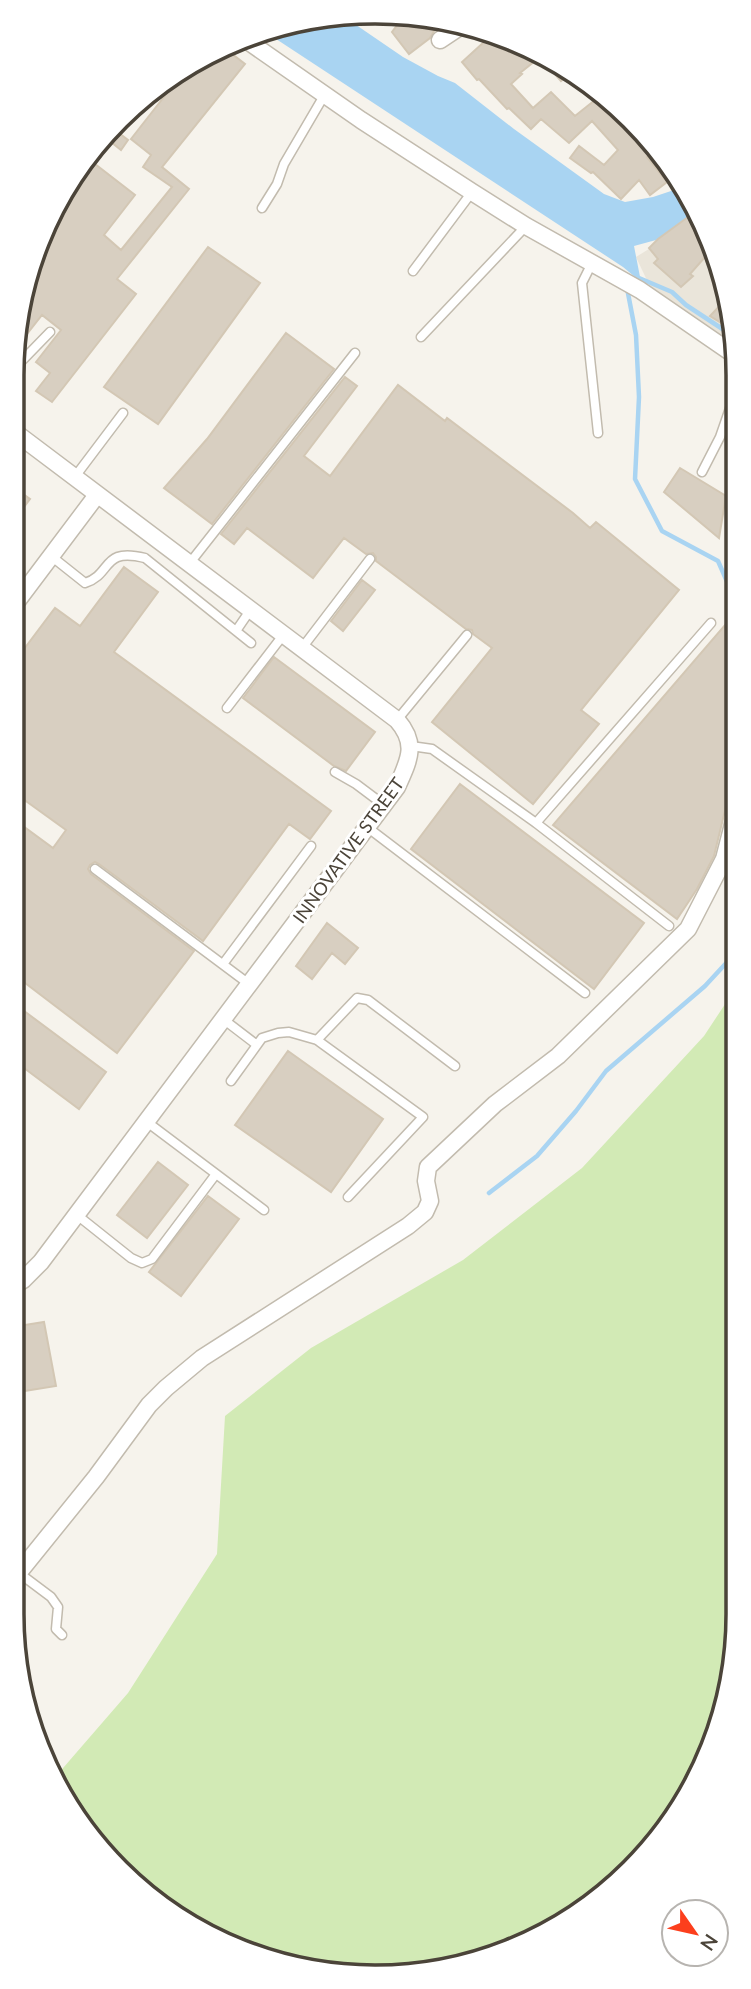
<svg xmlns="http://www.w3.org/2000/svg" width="751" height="1989" font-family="Lato,sans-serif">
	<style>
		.residential { fill: #eae5da }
		.green { fill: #d2eab5 }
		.water { fill: #a9d4f2 }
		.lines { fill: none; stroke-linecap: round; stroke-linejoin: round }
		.stream { stroke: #a9d4f2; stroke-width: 4.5 }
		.building { fill: #d8cfc1; stroke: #d3c7b4; stroke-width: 2 }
		.service-casing { stroke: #c2bbae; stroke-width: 11 }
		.minor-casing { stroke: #c2bbae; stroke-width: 19 }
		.service { stroke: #fff; stroke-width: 8 }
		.minor { stroke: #fff; stroke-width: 16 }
		.labels { text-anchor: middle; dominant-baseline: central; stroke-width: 6; stroke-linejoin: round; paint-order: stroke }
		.street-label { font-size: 18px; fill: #4b4439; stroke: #fff }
		.rim { fill: none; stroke: #4b4439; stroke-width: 3.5 }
	</style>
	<rect width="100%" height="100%" fill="#f6f3ec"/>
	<path class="residential" d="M702,216L736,328V347L652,291L636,257Z"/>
	<path class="green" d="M737,986L739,1614L726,1708L664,1834L577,1916L447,1970L328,1974L194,1928L102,1853L57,1775L128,1693L217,1554L225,1416L311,1348L463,1260L582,1168L704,1036Z"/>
	<path class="water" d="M328,15L343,16L403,57L438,76L455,83L514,129L604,194L625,202L653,197L683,187L701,215L675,227L656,240L634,246L641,282L623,267L270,35Z"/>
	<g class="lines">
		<path class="stream" d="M639,278L672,292L686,305L724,330L736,334
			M627,288L636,335L639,397L635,479L662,531L718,561L736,602
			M489,1193L537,1156L576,1111L606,1071L705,986L729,960L737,946"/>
	</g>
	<path class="building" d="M401,20L427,22L446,23L434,31L430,38L409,54L392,32Z
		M476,27L557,61L571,72L561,81L540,57L520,73L522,74L511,84L533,108L551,92L575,116L600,96L608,103L607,105L626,124L630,121L646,134L641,138L653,151L647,157L667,182L650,195L639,180L621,199L593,172L591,173L570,158L579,146L604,165L618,150L592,121L569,143L541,119L531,129L509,108L507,109L479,79L477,80L462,62L484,42Z
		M227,50L245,64L162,167L189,189L117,279L136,294L52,402L36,391L50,373L36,362L61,330L42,315L16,348L25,281L86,157L135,195L104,235L121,250L172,187L143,167L151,155L131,139L189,65L194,61Z
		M115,130L128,140L121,150L106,138Z
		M700,214L718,268L705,257L690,274L693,276L681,287L654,263L658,259L649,248L658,239L688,217L693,223Z
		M208,247L260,283L158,424L104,387Z
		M727,298L736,328V332L710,316Z
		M286,333L334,369L212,524L164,488L207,439Z
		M345,377L357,386L304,456L330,476L398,385L445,421L447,418L573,513L590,528L596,522L679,590L581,710L599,724L533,804L432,722L492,648L473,634L472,630L466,629L376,561V557L373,553L366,554L344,538L313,578L247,528L234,544L221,534Z
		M680,468L726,496L719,538L664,492Z
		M12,486L30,499L12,523Z
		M124,567L158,592L114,652L331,811L310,839L289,824L203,941L99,864L95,862L90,865L88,869L91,874L194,951L117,1053L12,973V818L53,848L66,830L12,791V665L55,608L80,626Z
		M362,580L375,590L343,631L331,621Z
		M725,625L736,668L737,761L714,856L697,889L677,919L553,825Z
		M274,657L375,732L346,771L334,766L243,698Z
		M460,784L644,923L594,989L411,849Z
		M327,923L358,948L345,964L332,953L312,979L296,966Z
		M12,1002L106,1072L79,1109L12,1059Z
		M288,1051L383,1119L331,1192L235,1125Z
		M158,1162L188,1185L147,1238L117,1215Z
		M208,1196L239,1219L181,1296L149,1272Z
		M44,1322L56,1386L12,1393V1327Z"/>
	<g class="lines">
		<defs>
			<path id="service" d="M262,208L277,184L284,164L325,94
				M592,263L582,283L598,433
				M413,271L472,192
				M421,337L526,226
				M13,370L50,332
				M702,472L720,437L736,391
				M74,478L123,413
				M51,556L85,583C113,574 101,547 145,558L251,643
				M189,564L355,353
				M236,631L251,609
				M302,648L370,559
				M227,708L284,634
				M397,720L467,635
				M411,746L432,749L536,823L669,926
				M335,772L356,784L384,805
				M536,823L711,623
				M367,827L585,993
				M95,869L249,984
				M223,964L311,846
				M223,1019L257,1045
				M317,1040L357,998L368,1000L455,1066
				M231,1081L262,1038L278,1033L289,1032L317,1040L423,1117L348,1197
				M147,1122L264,1210
				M77,1215L131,1258L142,1263L152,1259L216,1174
				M19,1573L51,1597L58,1607L56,1629L62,1635"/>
			<path id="minor" d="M440,40L464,24
				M249,42L361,120L472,192L526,226L640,290L736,356
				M12,430L397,720C418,744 409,760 397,787L41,1262L23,1280L12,1287
				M12,608L97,495
				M12,1581L96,1477L149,1405L166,1388L202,1358L408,1226L425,1212L430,1201L426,1181L428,1167L495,1104L558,1056L688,929L724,859L737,809"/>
		</defs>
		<use href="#service" class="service-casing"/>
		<use href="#minor" class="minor-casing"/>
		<use href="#service" class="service"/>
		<use href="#minor" class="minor"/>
	</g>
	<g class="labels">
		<g class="street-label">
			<text transform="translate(348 850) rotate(-54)">INNOVATIVE STREET</text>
		</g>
	</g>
	<path d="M0 0H751V1989H0ZM375 24H375A351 351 0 0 1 726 375V1614A351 351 0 0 1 375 1965H375A351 351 0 0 1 24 1614V375A351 351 0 0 1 375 24Z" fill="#fff" fill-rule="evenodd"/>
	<path class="rim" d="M375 24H375A351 351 0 0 1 726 375V1614A351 351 0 0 1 375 1965H375A351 351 0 0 1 24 1614V375A351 351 0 0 1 375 24Z"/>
	<g transform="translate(695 1933) rotate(124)"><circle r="33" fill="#ffffff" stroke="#b7b4b0" stroke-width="2"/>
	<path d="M0-5L12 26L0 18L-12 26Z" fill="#fc3f1d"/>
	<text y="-10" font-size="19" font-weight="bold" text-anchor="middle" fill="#4b4439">N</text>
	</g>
</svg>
